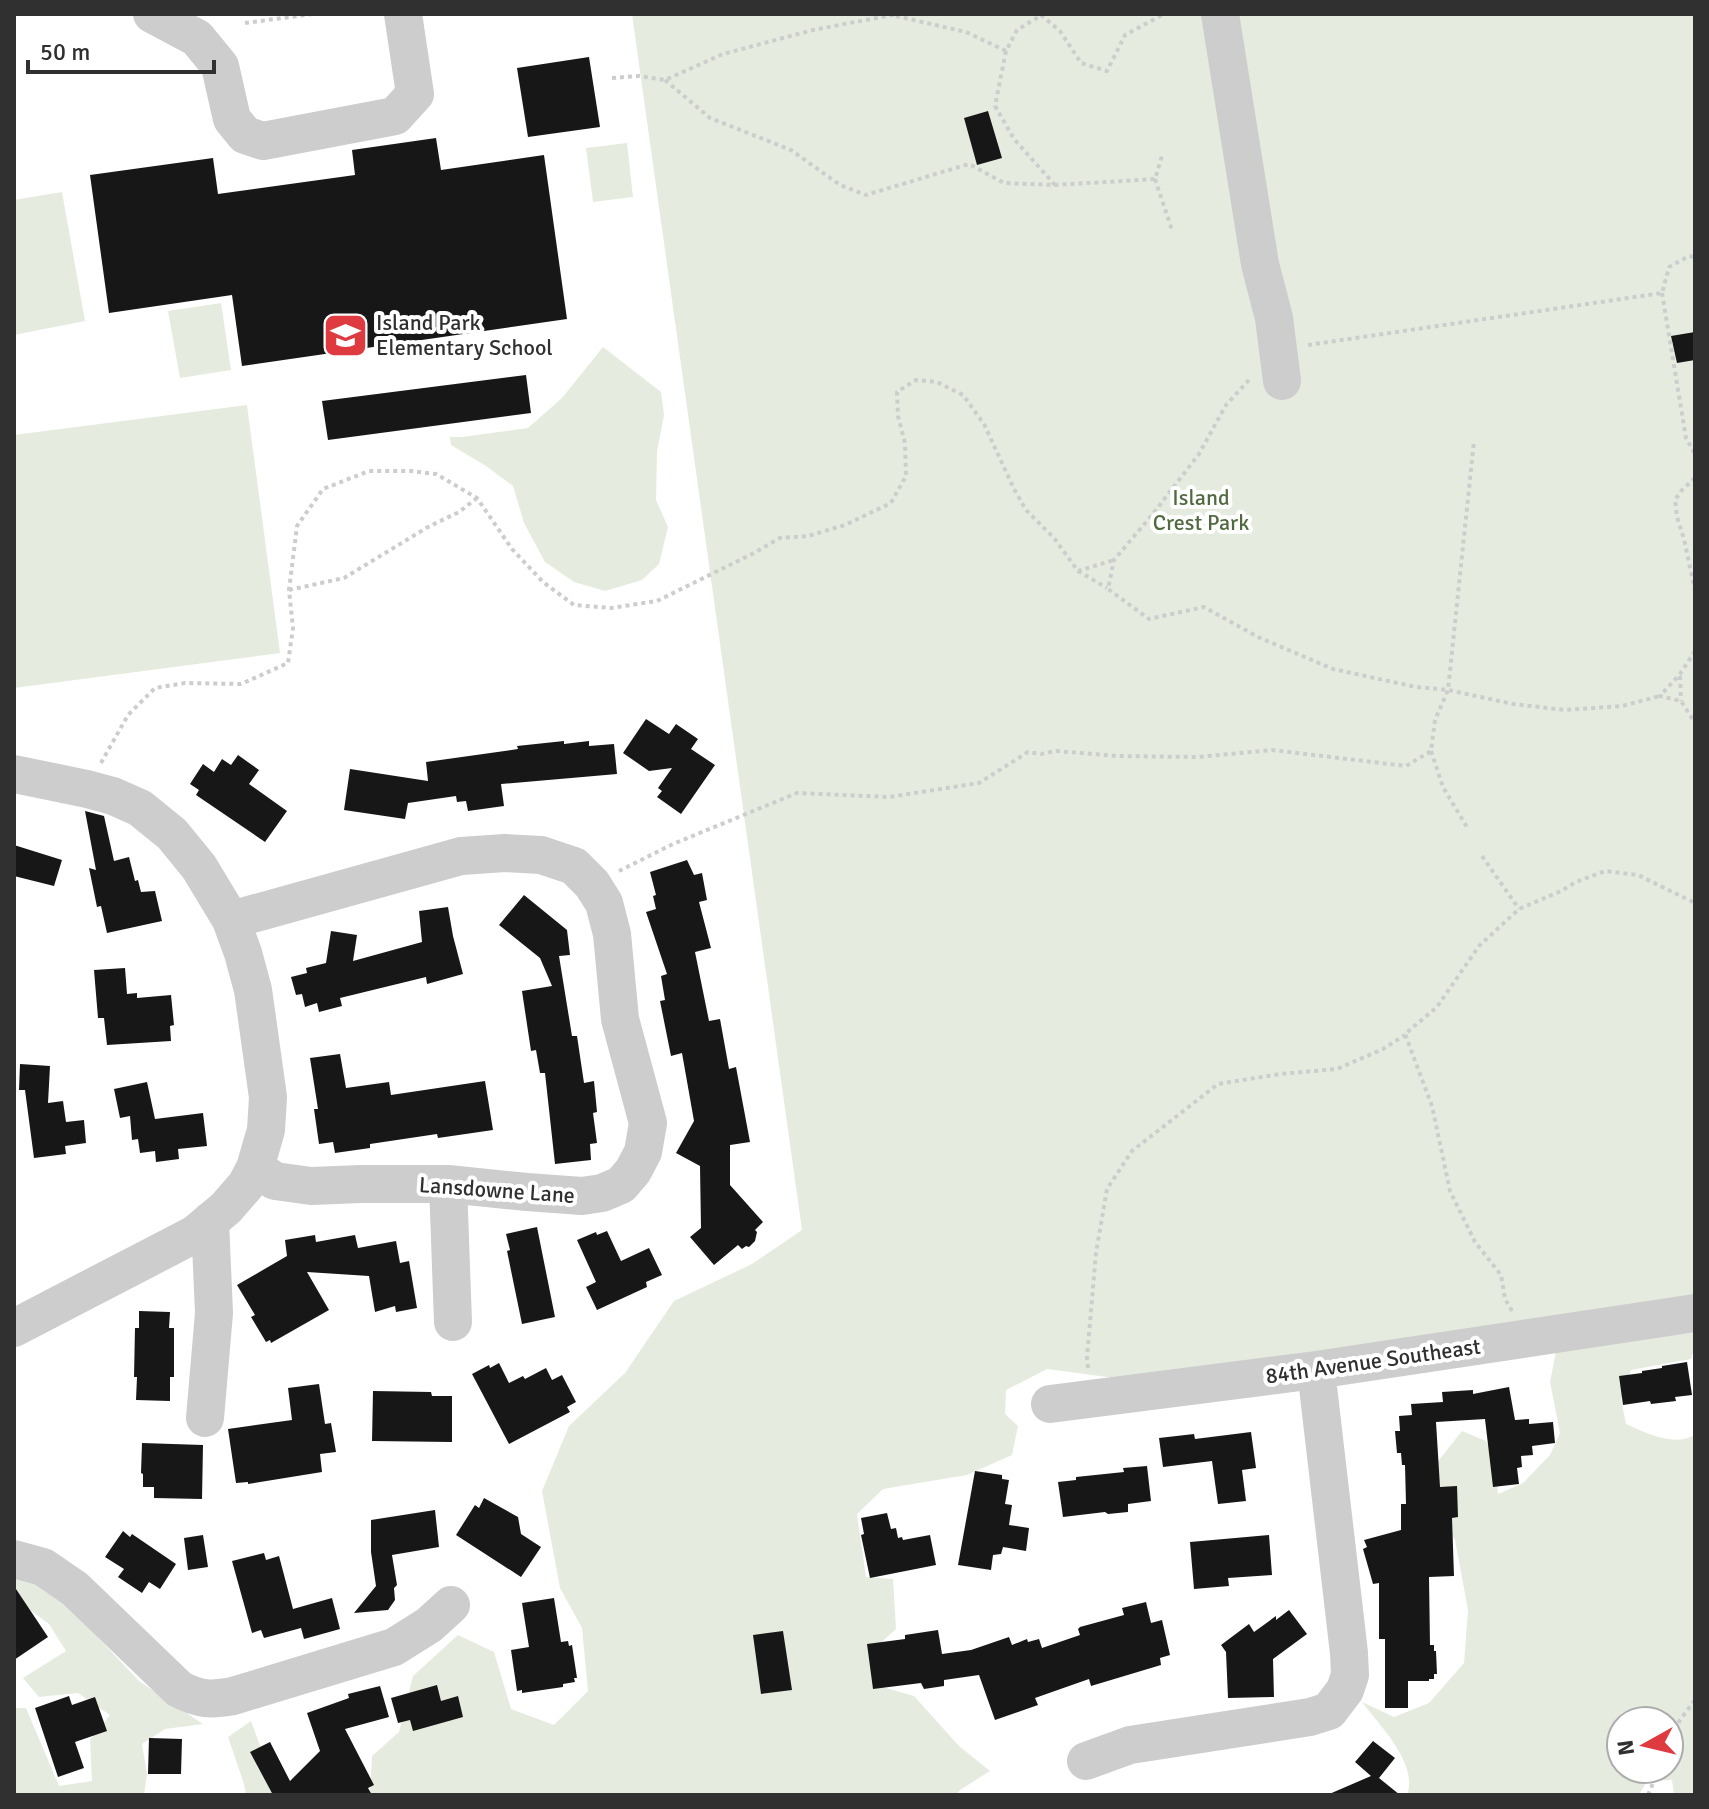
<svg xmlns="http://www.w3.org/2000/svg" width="1709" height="1809" font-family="Signika,sans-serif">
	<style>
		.green { fill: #e5ecdf; fill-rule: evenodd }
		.building { fill: #171717 }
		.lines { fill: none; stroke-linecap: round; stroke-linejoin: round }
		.path { stroke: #cdcdcd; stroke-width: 4; stroke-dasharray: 4 4; stroke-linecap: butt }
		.minor { stroke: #cdcdcd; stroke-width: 38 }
		.labels { text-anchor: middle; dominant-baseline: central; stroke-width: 8; stroke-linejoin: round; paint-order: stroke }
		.poi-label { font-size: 22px; fill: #303030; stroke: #fff; text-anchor: start }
		.park-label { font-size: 22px; fill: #516a3f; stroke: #fff }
		.street-label { font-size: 22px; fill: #303030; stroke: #fff }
	</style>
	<rect width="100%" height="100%" fill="#fff"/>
	<path class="green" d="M632,14H1695V1300L1137,1381L1047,1369L1006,1390L1005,1414L1018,1426L1012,1455L967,1475L883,1489L857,1514L866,1577L893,1579L896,1629L876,1647L879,1686L914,1696L959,1746L990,1771L960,1790L956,1795H370L372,1756L399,1732L413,1676L458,1635L494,1652L511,1709L554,1725L588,1691L582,1628L560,1588L542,1491L569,1426L625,1373L674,1301L752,1264L802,1230Z
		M627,143L633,197L593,202L586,148Z
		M62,192L85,321L14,335V200Z
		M221,303L231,370L180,378L168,311Z
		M603,347L661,392L664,415L657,451L656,500L668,527L659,564L642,580L605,591L574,582L545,562L524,523L513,486L486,466L451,445L450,437H462L528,428L562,398Z
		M247,405L280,653L14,688V435Z
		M1695,1332V1346L1691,1359L1631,1370L1621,1399L1626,1424C1646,1433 1674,1447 1695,1435V1795H1674L1672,1780L1647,1781L1639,1795H1407C1419,1764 1379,1725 1362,1702L1394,1717L1429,1703L1464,1663L1468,1610L1455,1540L1413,1469L1435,1465L1462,1431L1486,1441L1495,1461L1498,1494L1523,1483L1550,1455L1560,1433L1550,1382L1556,1351ZM1621,1721H1669V1769H1621Z
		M14,1577L27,1579L72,1610L139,1681L203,1724L165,1729L142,1744L147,1774L144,1795H14V1708H26L59,1786L92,1781L90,1740L110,1715L78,1693L39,1697L23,1678L66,1651L49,1624L14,1598Z
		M251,1721L278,1795H246L244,1784L228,1737Z"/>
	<path class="building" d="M589,57L600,127L528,137L517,68Z
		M988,111L1002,158L977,165L964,118Z
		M436,138L441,170L544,155L567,319L242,366L232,295L109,313L90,175L213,158L218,194L355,175L352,150Z
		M1695,332V360L1677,363L1671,336Z
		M526,375L531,413L328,440L322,401Z
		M646,719L669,734L676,724L698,739L691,749L715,765L681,814L657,797L662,791L658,788L672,768L649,771L623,753Z
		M564,741V744L589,741V746L614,744L617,774L501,784L504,806L468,811L466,801L457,802L456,796L408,803L405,819L344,810L350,769L428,781L426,762L518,749L517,746Z
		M238,755L259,770L249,784L287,811L265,842L196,795L199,790L190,784L203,764L214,772L222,759L231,765Z
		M85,811L104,816L114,861L129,857L135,881L138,880L141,892L155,891L162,921L107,933L101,906L97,907L89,868L96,870Z
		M14,845L62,860L54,886L14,876Z
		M687,860L694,875L702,873L707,900L699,902L711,948L695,952L709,1021L720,1019L729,1069L736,1067L750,1142L730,1145V1185L763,1222L755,1230L757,1232L755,1241L749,1247L746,1246L742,1249L738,1245L714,1265L690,1237L701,1228L700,1166L676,1153L694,1121L682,1053L671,1056L660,1001L665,1000L661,976L667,974L646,912L656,909L653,896L656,895L650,872Z
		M524,895L567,930L570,955L559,956L572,1036H577L584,1083L594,1081L597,1112L593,1113L597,1143L590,1144L591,1160L555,1164L545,1073H540L536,1050L531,1051L522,991L552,986L540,958L499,925Z
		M448,907L453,936L463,974L427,984L426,977L340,998L342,1006L319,1012L317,1003L305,1007L302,994L296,995L291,977L307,973L306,968L326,963L331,931L357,935L353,961L422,942L419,911Z
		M125,968L127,994L137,993V998L171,995L174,1025L170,1026L171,1041L107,1045L104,1018H98L94,970Z
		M340,1054L346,1088L389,1082L391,1095L485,1081L493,1130L438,1138L437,1134L370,1144V1148L335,1153L333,1142L319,1144L314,1109H318L310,1058Z
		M20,1064L50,1066L48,1103L63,1101L66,1122L84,1120L86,1143L65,1146L66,1154L34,1158L25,1090H19Z
		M147,1082L155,1119L203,1113L207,1146L178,1149L179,1159L156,1162L155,1151L140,1153L138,1139L132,1140L130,1116L120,1118L114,1089Z
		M537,1227L555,1317L522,1324L507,1251L510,1250L506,1234Z
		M607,1231L621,1261L649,1248L662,1275L646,1282L647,1287L597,1310L586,1287L596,1282L577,1240L596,1232L597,1235Z
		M315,1235L316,1242L355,1235L358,1248L396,1241L400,1263L409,1261L417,1308L396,1312L395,1306L375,1312L369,1276L307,1272L329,1310L271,1343L270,1340L266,1342L251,1317L255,1315L237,1285L287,1256L285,1240Z
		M139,1311L170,1312L169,1328H174V1377H170V1401L136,1400L137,1377H134L135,1328H139Z
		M1687,1362L1692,1395L1675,1397L1676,1401L1651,1404L1650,1401L1623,1405L1619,1376L1642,1373V1371L1662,1368V1366Z
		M499,1363L509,1383L523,1376L525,1379L546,1368L552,1380L562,1375L576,1402L567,1407L570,1412L509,1444L472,1374L489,1365L490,1368Z
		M319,1384L325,1424L331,1423L336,1452L320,1454L322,1472L248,1484V1482L236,1483L228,1429L292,1420L288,1388Z
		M1509,1387L1515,1420L1529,1419V1424L1553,1422L1555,1443L1532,1446L1533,1455L1521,1456L1522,1467L1517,1468L1519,1484L1493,1487L1485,1419L1436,1422L1440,1487L1457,1486L1458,1517L1452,1518L1454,1576L1429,1577L1430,1645H1434V1651H1436L1437,1674H1434V1679H1429V1681H1408V1708H1385V1639H1379V1583L1373,1584L1363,1549L1367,1547L1364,1540L1401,1530V1504H1406L1405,1465H1402L1401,1453H1397L1395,1431H1400L1399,1416L1412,1415L1411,1404L1443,1402L1442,1392L1473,1390V1394Z
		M373,1391L431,1392L432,1396H452V1442L372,1441Z
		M1251,1432L1256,1468L1242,1470L1246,1501L1218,1504L1212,1461L1163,1467L1159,1438L1194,1434L1195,1439Z
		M142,1443L203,1445L202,1499L154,1498V1487H143V1474L141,1473Z
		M1147,1466L1151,1501L1128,1504V1512L1108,1514L1105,1512L1063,1517L1058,1482L1076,1480V1477L1124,1472L1123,1468Z
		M975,1471L1002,1475V1479L1009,1480L1005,1504L1012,1505L1009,1525L1029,1528L1026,1551L1003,1547L1001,1554L993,1555L991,1570L958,1565Z
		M484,1498L518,1517L521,1534L541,1547L521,1577L456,1535L475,1505L479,1508Z
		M435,1510L439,1547L392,1555L397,1585L394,1588L395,1600L388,1610L354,1613L376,1586L371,1552V1520Z
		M887,1513L891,1529L896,1528L898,1538L902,1537L903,1540L930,1535L936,1565L870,1578L861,1535L864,1534L861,1518Z
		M123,1531L130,1537L132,1534L176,1564L160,1589L149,1582L142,1593L118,1577L124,1569L105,1557Z
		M203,1535L208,1567L188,1570L184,1538Z
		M1269,1535L1272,1575L1228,1578L1229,1586L1194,1589L1190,1542Z
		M264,1553L266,1560L279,1556L293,1609L332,1598L340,1629L304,1639L301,1628L264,1638L261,1630L252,1633L232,1561Z
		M14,1586L48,1637L14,1660Z
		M554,1598L561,1642L568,1641L569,1646L572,1645L577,1678H574L575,1682L563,1684V1687L522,1693V1690L517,1691L511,1650L529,1647L522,1603Z
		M1146,1602L1151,1623L1162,1620L1170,1655L1160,1658L1161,1665L1091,1686L1089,1679L1035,1698L1038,1705L995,1720L979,1675L944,1680V1686L924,1689L921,1683L873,1689L867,1644L905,1639V1635L938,1630L942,1654L971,1650L1009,1637L1012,1645L1027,1639L1028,1642L1039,1639L1042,1648L1080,1635L1078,1629L1080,1627L1124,1615L1122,1608Z
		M1289,1610L1307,1634L1273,1659L1274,1697L1228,1698L1226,1652L1221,1645L1249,1624L1254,1632L1276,1616V1620Z
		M783,1631L792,1690L761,1694L753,1635Z
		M437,1685L441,1701L458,1696L463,1717L413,1731L410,1720L398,1723L391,1698Z
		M380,1686L389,1717L345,1729L374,1785L368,1788L372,1795H273L250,1752L270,1742L290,1781L320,1751L307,1713L349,1698L348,1694Z
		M69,1696L72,1705L95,1697L107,1731L75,1742L84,1768L58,1777L35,1708Z
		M149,1738L182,1739L181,1774H148Z
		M1373,1741L1395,1758L1379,1778L1400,1795H1327L1371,1776L1355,1762Z"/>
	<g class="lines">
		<path class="path" d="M1041,15L1060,31L1081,63L1107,71L1125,35L1164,14
			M896,16L966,32L1006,51L1017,30L1040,16
			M245,23L313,14
			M1006,51L995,106L1014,139L1055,185
			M612,78L639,76L665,80L723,54L813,30L897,14
			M665,80L710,118L791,150L840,185L866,195L969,164L1004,183L1055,185L1155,179L1162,156
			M1155,179L1172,230
			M1662,293L1686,438L1695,454
			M1308,345L1662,293L1669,267L1689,256L1695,257
			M1249,380L1226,405L1199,454L1152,515L1114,560L1108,589L1149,619L1204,607L1258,637L1333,669L1416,687L1448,690L1513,704L1565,710L1622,706L1660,696
			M1695,478L1682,490L1675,500L1677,517L1684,539L1695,591
			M1078,571L1107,588
			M289,590L344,578L428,527L459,512L477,498
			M1695,651L1680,674L1660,696L1681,701L1695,723
			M1680,676L1681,701
			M1431,751L1443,787L1468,829
			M101,763L128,715L155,688L185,683L241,684L288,663L293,628L289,590L297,526L323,489L369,471H411L436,474L477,498L512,549L543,582L574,605L611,608L657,601L752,554L780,538L808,536L845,525L891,503L906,476L905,443L898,416L897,392L916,380L937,382L963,395L984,424L1014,489L1026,510L1054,538L1078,571L1114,560
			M1482,856L1519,909
			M619,871L673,844L797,793L889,797L979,783L1028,752L1041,754L1056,751L1117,756L1198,757L1272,750L1406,766L1431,751L1435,720L1448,690L1474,441
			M1512,1311L1505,1299L1501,1275L1475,1242L1450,1191L1432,1106L1405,1034L1437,1007L1479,946L1519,909L1561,891L1576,882L1605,871L1638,875L1695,903
			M1088,1368L1087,1358L1096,1253L1107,1189L1132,1151L1218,1084L1280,1074L1337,1069L1383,1049L1405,1035
			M1669,1745L1680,1720L1695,1700
			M1648,1795L1659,1769"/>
		<path class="minor" d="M152,14L197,38L220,66L232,119L245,135L263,141L395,116L415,94L403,14
			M1220,14L1260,264L1274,318L1282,381
			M14,774L87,789L113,796L140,808L172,834L199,867L231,920L243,953L253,990L268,1097L266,1130L255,1168L246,1185L226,1208L195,1234L14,1328
			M231,920L461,856L505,853L541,855L574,866L592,884L604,903L612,934L620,1019L648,1123L643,1152L633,1171L621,1185L602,1193L582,1196L527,1192L448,1184H361L311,1186L275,1181L255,1168
			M448,1184L453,1322
			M1050,1404L1316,1370L1695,1313
			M205,1418L214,1313L210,1221
			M14,1559L43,1567L75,1589L179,1689C200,1700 211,1700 233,1696L394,1647L429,1625L451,1605
			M1086,1761L1130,1745L1310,1717L1329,1711L1345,1690L1350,1675L1349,1653L1316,1370"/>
	</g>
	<defs>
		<symbol id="school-square" viewBox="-11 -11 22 22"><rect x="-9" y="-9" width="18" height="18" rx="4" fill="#de3a40" stroke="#fff"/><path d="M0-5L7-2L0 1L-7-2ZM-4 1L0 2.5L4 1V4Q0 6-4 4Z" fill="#fff"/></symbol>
	</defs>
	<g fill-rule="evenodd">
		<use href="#school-square" x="320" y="310" width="51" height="51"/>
	</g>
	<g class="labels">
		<g class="poi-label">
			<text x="376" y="322">Island Park<tspan x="376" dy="25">Elementary School</tspan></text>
		</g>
		<g class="park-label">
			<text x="1201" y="497">Island<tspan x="1201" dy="25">Crest Park</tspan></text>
		</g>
		<g class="street-label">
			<text transform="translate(497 1190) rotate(4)">Lansdowne Lane</text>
			<text transform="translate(1373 1361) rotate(-8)">84th Avenue Southeast</text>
		</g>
	</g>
	<rect width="1709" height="1809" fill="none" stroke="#303030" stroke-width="32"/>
	<g transform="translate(1645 1745) rotate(262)"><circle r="38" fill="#ffffff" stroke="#acacac" stroke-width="2"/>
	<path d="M0-6L14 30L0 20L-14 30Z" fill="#de3a40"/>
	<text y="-12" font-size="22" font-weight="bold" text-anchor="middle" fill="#303030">N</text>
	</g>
	<path d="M28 60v12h186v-12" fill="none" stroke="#303030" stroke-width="4"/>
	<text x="40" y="60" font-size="24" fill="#303030" stroke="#ffffff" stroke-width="6" paint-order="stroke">50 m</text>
</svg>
